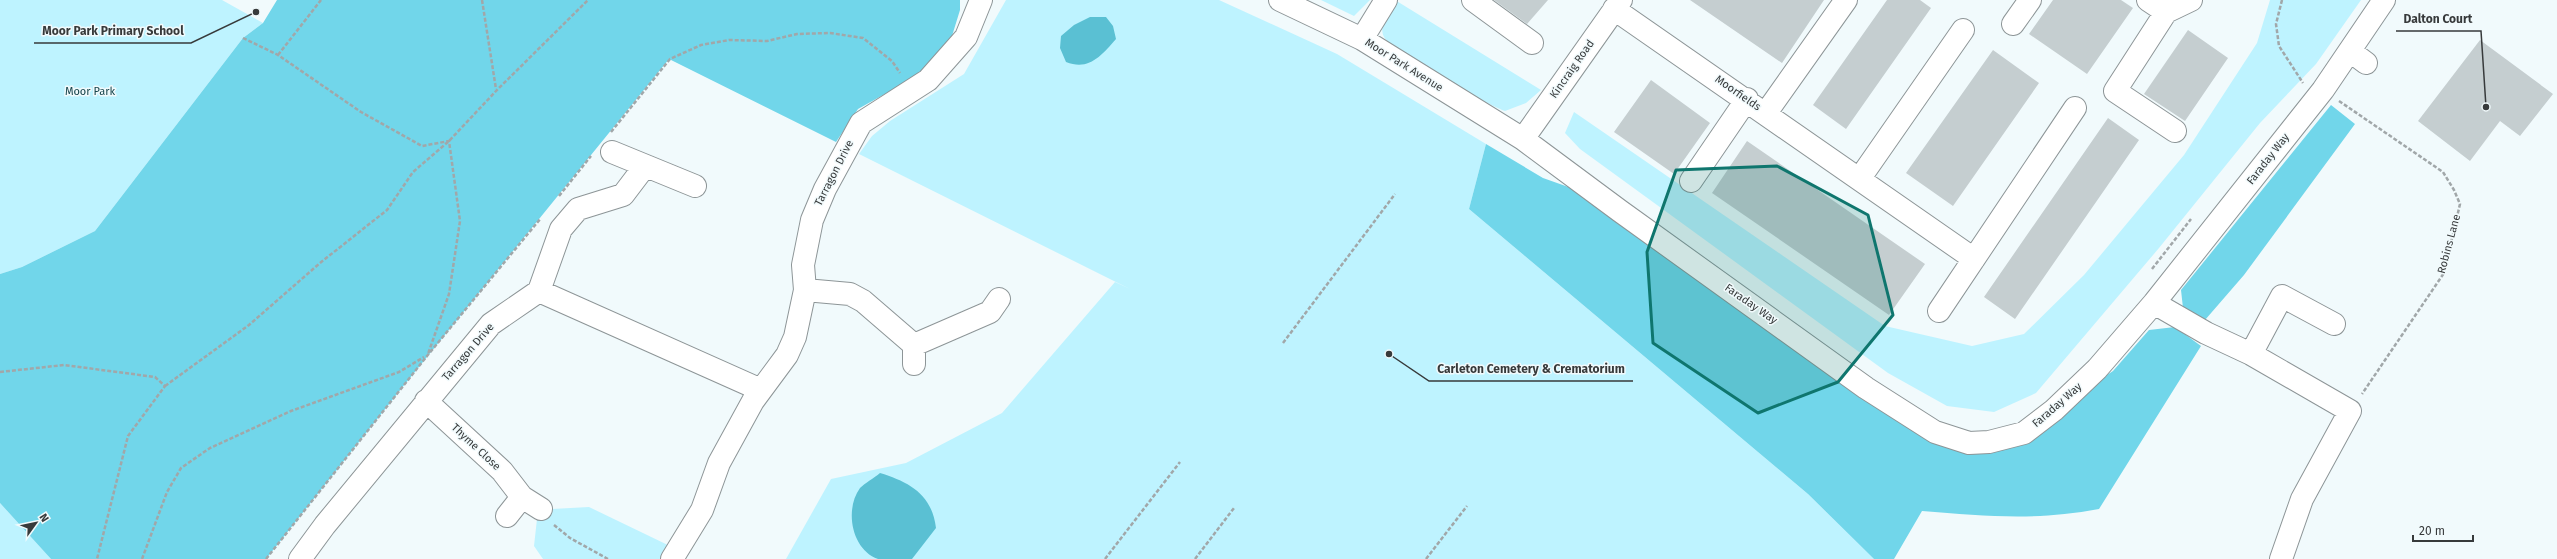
<svg xmlns="http://www.w3.org/2000/svg" width="2557" height="559" font-family="'Fira Sans',sans-serif">
	<style>
		.green { fill: #bef3ff }
		.forest { fill: #71d6ea }
		.water { fill: #5ac0d3 }
		.building { fill: #c5ced0 }
		.lines { fill: none; stroke-linecap: round; stroke-linejoin: round }
		.minor-casing { stroke: #8d9597; stroke-width: 24 }
		.path { stroke: #a1a7a9; stroke-width: 2.5; stroke-dasharray: 4 2; stroke-linecap: butt }
		.minor { stroke: #fff; stroke-width: 22 }
		.marked { fill: #0f766e; fill-opacity: 0.2; stroke: #0f766e; stroke-width: 3; stroke-linejoin: round }
		.labels { text-anchor: middle; dominant-baseline: central; stroke-width: 3; stroke-linejoin: round; paint-order: stroke }
		.street-label { font-size: 11px; fill: #373a3b; stroke: #f1fafc }
		.park-label { font-size: 11px; fill: #16444c; stroke: #f1fafc }
		.leader { fill: none; stroke: #373a3b; stroke-width: 1.5 }
		.callout-dot { fill: #373a3b; stroke: #f1fafc; stroke-width: 1.5 }
		.callout-label { font-size: 12px; text-anchor: middle; font-weight: bold; fill: #373a3b; stroke: #f1fafc; stroke-width: 3; stroke-linejoin: round; paint-order: stroke }
	</style>
	<rect width="100%" height="100%" fill="#f1fafc"/>
	<path class="green" d="M0,0H222L263,23L243,38L95,231L22,267L0,274Z
		M1006,0H1219L1337,54L1486,144L1469,209L1808,494L1874,559H786L831,479L906,463L1002,413L1115,282L1130,289L859,154L872,136L890,121L964,74Z
		M1321,0H1370L1354,16Z
		M1395,0L1541,90L1526,103L1505,111C1484,103 1394,54 1384,37C1378,25 1389,10 1395,0Z
		M2270,0H2361L2316,64L2260,123L2159,248L2036,393L1994,412L1947,406L1888,373L1580,149L1565,133L1574,112L1885,326L1972,346L2024,334L2084,275L2184,155L2257,43Z
		M0,503L51,559H0Z
		M589,507L672,547L663,559H543L534,546L537,519L552,509Z"/>
	<path class="forest" d="M277,0H960V10L952,36L937,57L917,76L858,109L836,142L669,59L401,389L266,559H51L0,503V274L22,267L95,231L243,38L263,23Z
		M2331,105L2355,124L2244,275L2205,320L2183,308L2181,290Z
		M1486,144L1543,178L1605,200L1969,443L2054,410L2113,371L2149,330L2175,327L2201,346L2099,509C2035,521 1986,516 1922,511L1894,559H1874L1808,494L1469,209Z"/>
	<path class="water" d="M1090,17H1106L1113,26L1116,39C1101,56 1089,71 1066,62L1060,48L1061,36L1074,25Z
		M880,473C909,482 932,494 936,528L912,559C902,559 888,559 878,559C852,550 844,510 860,488C865,483 874,478 880,473Z"/>
	<path class="building" d="M1494,0H1548L1527,24Z
		M1690,0H1824L1782,63Z
		M1887,0H1920L1931,8L1846,129L1813,105Z
		M2053,0H2121L2133,8L2087,74L2029,34Z
		M2188,30L2228,58L2185,121L2144,94Z
		M2480,40L2553,94L2520,136L2500,121L2470,161L2418,121Z
		M1993,50L2039,83L1953,206L1906,173Z
		M1651,80L1710,123L1674,174L1614,132Z
		M2108,118L2139,140L2015,319L1984,297Z
		M1747,141L1925,264L1889,315L1712,193Z"/>
	<g class="lines">
		<defs>
			<path id="minor" d="M1280,0L1362,39L1523,139L1620,211L1866,388L1935,432L1969,443L1989,442L2024,433L2054,410L2097,369L2154,303L2323,90L2384,0
				M1473,0L1532,43
				M2148,0L2166,12
				M1614,9L1974,259
				M2013,24L2030,0
				M1362,39L1386,0
				M2350,51L2366,63
				M1766,113L1846,0
				M2175,131L2115,91L2166,12L2191,0
				M1523,139L1621,0
				M612,152L695,186
				M1860,178L1963,30
				M1691,181L1747,99
				M805,290L850,294L863,301L914,345L990,312L999,299
				M539,291L761,390
				M539,291L561,229L578,209L623,195L645,166
				M2154,303L2206,333L2251,354L2282,296L2334,324
				M1939,311L2075,108
				M2251,354L2350,411L2302,499L2281,559
				M914,364V345
				M426,401L502,471L522,497L541,509
				M507,516L522,497
				M300,559L325,525L491,324L539,291
				M672,559L702,510L719,463L753,401L787,355L795,337L805,290L803,265L812,220L825,189L861,123L928,80L966,37L981,0"/>
		</defs>
		<use href="#minor" class="minor-casing"/>
		<path class="path" d="M482,0L496,89
			M2282,0L2276,24L2279,46L2303,83
			M243,38L278,55L361,112L422,146L449,141L460,221L449,294L428,354
			M278,55L321,0
			M2339,101L2443,172L2454,190L2460,204L2444,273L2362,394
			M611,132L670,59L701,45L729,40L767,41L797,34L830,33L863,38L892,61L900,73
			M559,196L591,156
			M2152,269L2191,219
			M1283,343L1395,194
			M0,372L64,365L155,377L165,386L128,436L97,559
			M165,386L249,325L320,263L387,210L413,172L449,141L497,90L588,0
			M554,525L570,538L608,559
			M142,559L167,492L181,468L210,448L291,411L399,372L424,357
			M266,559L427,356L541,218
			M1105,559L1180,462
			M1195,559L1234,508
			M1426,559L1467,506"/>
		<use href="#minor" class="minor"/>
	</g>
	<path class="marked" d="M1777,166L1868,215L1893,315L1838,382L1758,413L1653,343L1647,252L1676,170Z"/>
	<g class="labels">
		<g class="street-label">
			<text transform="translate(1404 65) rotate(32)">Moor Park Avenue</text>
			<text transform="translate(1572 69) rotate(-55)">Kincraig Road</text>
			<text transform="translate(1738 93) rotate(35)">Moorfields</text>
			<text transform="translate(2268 159) rotate(-52)">Faraday Way</text>
			<text transform="translate(834 173) rotate(-63)">Tarragon Drive</text>
			<text transform="translate(2449 244) rotate(-75)">Robins Lane</text>
			<text transform="translate(1751 304) rotate(35)">Faraday Way</text>
			<text transform="translate(468 352) rotate(-49)">Tarragon Drive</text>
			<text transform="translate(2057 405) rotate(-41)">Faraday Way</text>
			<text transform="translate(476 447) rotate(43)">Thyme Close</text>
		</g>
		<g class="park-label">
			<text x="90" y="91">Moor Park</text>
		</g>
	</g>
	<path class="leader" d="M2486 107L2481 31H2396M256 12L191 43H34M1389 354L1429 381H1633"/>
	<g class="callout-dot">
		<circle cx="2486" cy="107" r="4"/>
		<circle cx="256" cy="12" r="4"/>
		<circle cx="1389" cy="354" r="4"/>
	</g>
	<g class="callout-label">
		<text x="2438" y="23">Dalton Court</text>
		<text x="113" y="35">Moor Park Primary School</text>
		<text x="1531" y="373">Carleton Cemetery &amp; Crematorium</text>
	</g>
	<g transform="translate(36 523) rotate(57)" stroke="#f1fafc" stroke-width="3" paint-order="stroke">
	<path d="M0-3L7 15L0 10L-7 15Z" fill="#373a3b"/>
	<text y="-6" font-size="11" font-weight="bold" text-anchor="middle" fill="#373a3b">N</text>
	</g>
	<path d="M2413 535v6h60v-6" fill="none" stroke="#373a3b" stroke-width="2"/>
	<text x="2419" y="535" font-size="12" fill="#373a3b" stroke="#f1fafc" stroke-width="3" paint-order="stroke">20 m</text>
</svg>
